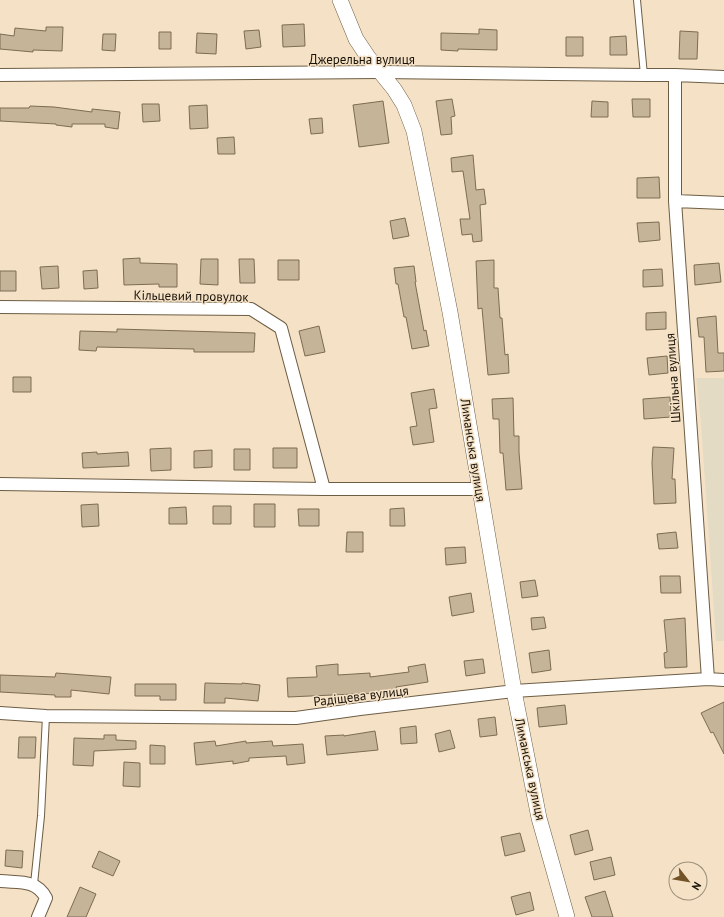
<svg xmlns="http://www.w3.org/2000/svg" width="724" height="917" font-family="'PT Sans',sans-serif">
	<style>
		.education { fill: #e4dbc5 }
		.building { fill: #c6b498; stroke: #7c6c52 }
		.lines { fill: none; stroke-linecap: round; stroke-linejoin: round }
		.service-casing { stroke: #6d5d44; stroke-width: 8 }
		.minor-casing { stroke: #6d5d44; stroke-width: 14 }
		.tertiary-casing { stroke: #6d5d44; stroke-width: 16 }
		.service { stroke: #fff; stroke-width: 6 }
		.minor { stroke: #fff; stroke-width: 12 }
		.tertiary { stroke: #fff; stroke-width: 15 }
		.labels { text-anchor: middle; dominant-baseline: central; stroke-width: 3; stroke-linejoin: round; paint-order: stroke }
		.street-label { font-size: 13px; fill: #191208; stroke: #f5e2c6 }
	</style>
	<rect width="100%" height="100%" fill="#f5e2c6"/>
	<path class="education" d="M696,378H724V641H716L701,424Z"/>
	<path class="building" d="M304,24L305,46L283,47L282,25Z
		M46,27H63L62,51L33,50V52L0,49V34L14,36L15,28L46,31Z
		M479,29L497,30V50L458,49V51L441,50V33L479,34Z
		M259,30L261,47L246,49L244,31Z
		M680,31L698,32L697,59H679Z
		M159,32H171V49H159Z
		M197,33L217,34L216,54L196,53Z
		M103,34H116L115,51L102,50Z
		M626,36L627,55H610V37Z
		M566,37H583V56H566Z
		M452,99L455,116L451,117L452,134L441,135L436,101Z
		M632,99H650V117H633Z
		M383,101L389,143L359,147L353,105Z
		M592,101L608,102V117H591Z
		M142,104H159L160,121L143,122Z
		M207,105L208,128L190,129L189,106Z
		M30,106L54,107L92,112V109L120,112L118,129L105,127V124H72V127L56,125V124L0,121V108H29Z
		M322,118L323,133L311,134L309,119Z
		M234,137L235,154H218L217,138Z
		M473,155L476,190L484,189L486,204L480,205L482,241L473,242L472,234L462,235L460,219H470L463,171L452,172L451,158Z
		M659,177L660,198H637V178Z
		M405,218L409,236L393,239L390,221Z
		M659,222L660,240L639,242L637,223Z
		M140,258V263L177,264V287H159V284L124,285L123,259Z
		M201,259H218V285L200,284Z
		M239,259H254L255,283H240Z
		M278,260H299V280H278Z
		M494,260V288H498L500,318H502L505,355L508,354L509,373L488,375L482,308L478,309L476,261Z
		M719,263L721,282L695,285L694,265Z
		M58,266L59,288L42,289L40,267Z
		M414,266L416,282H415L424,331L426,330L429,346L412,349L406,317H404L398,284H396L394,268Z
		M662,269L663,286L643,287V270Z
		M97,270L98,288L84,289L83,271Z
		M0,271H16V291H0Z
		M666,312V329L646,330V313Z
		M716,316L718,353H724V371L706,372L704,337H699L697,318Z
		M319,326L325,352L305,356L299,331Z
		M117,329L255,333L254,352H194V349L97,347L96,351L79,350L80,331L117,332Z
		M667,356L668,373L649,375L647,358Z
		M13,377H31V392H13Z
		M434,389L437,408L429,409L434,442L413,445L410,427L417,426L411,393Z
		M670,397L671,417L644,419L643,399Z
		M513,398L514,436H519V452L522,489L506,490L503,453H500L499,419H493L492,399Z
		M653,447L674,448L672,479H675L676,503L654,504L652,463Z
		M171,448V470L151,471L150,449Z
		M273,448H297V468H273Z
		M234,449H250V470H234Z
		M212,450V467L194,468V451Z
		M97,452V454L128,452L129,466L83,468L82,453Z
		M98,504L99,526L82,527L81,505Z
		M254,504H275V527H254Z
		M213,506H231V524H213Z
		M186,507L187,524H169V508Z
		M404,508L405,526H390V509Z
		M298,509H319V526H299Z
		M347,532H363V552H346Z
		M676,532L678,548L659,549L657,534Z
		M465,547L466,563L446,565L445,548Z
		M660,576H680L681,593H661Z
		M535,580L538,596L522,598L520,582Z
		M471,593L474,612L452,616L449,597Z
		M544,617L546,628L532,630L531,618Z
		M685,618L687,667L665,668L664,653L667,652L664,620Z
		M549,650L551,670L532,673L529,653Z
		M483,659L485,673L466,676L464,661Z
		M338,664V675L370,673V677L409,672L408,667L425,664L428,682L396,687L397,691L377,693L288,697L287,678L317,677L316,666Z
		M56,673L111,677L109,694L71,690V697H55V695L0,692V675L55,677Z
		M205,683L242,684V683L260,685L258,701L225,698V703H204Z
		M135,684H176V700H160V696H135Z
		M724,702V754L713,732L711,733L701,713Z
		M565,705L567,724L539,727L537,708Z
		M495,717L497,735L480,737L478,719Z
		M416,726L417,743L401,744L400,728Z
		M450,730L455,748L439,752L435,734Z
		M375,731L378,750L327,755L325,736L344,735V736Z
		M104,735H116V740L136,741V749L94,751L93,766L73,765L74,738L104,739Z
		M19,737H36L35,758H18Z
		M215,741L216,746L246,741V743L272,741L273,746L303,744L305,763L287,765L286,756L249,758V761L233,764V761L196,765L194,743Z
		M150,745L165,746V764H150Z
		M124,762L140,763V787L123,786Z
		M588,830L593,850L575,855L570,835Z
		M520,833L525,851L505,856L501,837Z
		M6,850L23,851L22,868L5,866Z
		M99,851L120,861L113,876L92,867Z
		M611,857L615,875L594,880L590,862Z
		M80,887L96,894L86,917H67Z
		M605,891L613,917H592L585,897Z
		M530,892L534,910L516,915L511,897Z"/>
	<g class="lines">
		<defs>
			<path id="service" d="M637,0L644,75
				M34,884L41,816L46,716"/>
			<path id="minor" d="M0,75L380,72L644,75H675L724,77
				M675,75V201L708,679
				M675,201L724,203
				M0,307L251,309L281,328L324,489
				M0,484L324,489H479
				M0,713L46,716L296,718L360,709L514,691L708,679L724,680
				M0,881C19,883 36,879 46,898L38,917"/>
			<path id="tertiary" d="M340,0L356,39L368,57L394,89L404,105L414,131L450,312L514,691L539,818L567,917"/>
		</defs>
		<use href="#service" class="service-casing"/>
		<use href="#minor" class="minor-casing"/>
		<use href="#tertiary" class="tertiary-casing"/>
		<use href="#service" class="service"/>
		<use href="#minor" class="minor"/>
		<use href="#tertiary" class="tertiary"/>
	</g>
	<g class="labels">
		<g class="street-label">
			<text x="362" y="59">Джерельна вулиця</text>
			<text transform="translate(191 296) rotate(1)">Кільцевий провулок</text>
			<text transform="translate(673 378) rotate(-94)">Шкільна вулиця</text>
			<text transform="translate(473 450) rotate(81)">Лиманська вулиця</text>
			<text transform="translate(361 696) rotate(-7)">Радіщева вулиця</text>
			<text transform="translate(530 769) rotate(78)">Лиманська вулиця</text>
		</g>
	</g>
	<g transform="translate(688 881) rotate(121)"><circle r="19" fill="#f5e2c6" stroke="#9d8f7a"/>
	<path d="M0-3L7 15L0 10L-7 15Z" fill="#735429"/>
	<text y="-6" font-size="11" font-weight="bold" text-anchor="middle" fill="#191208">N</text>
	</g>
</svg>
